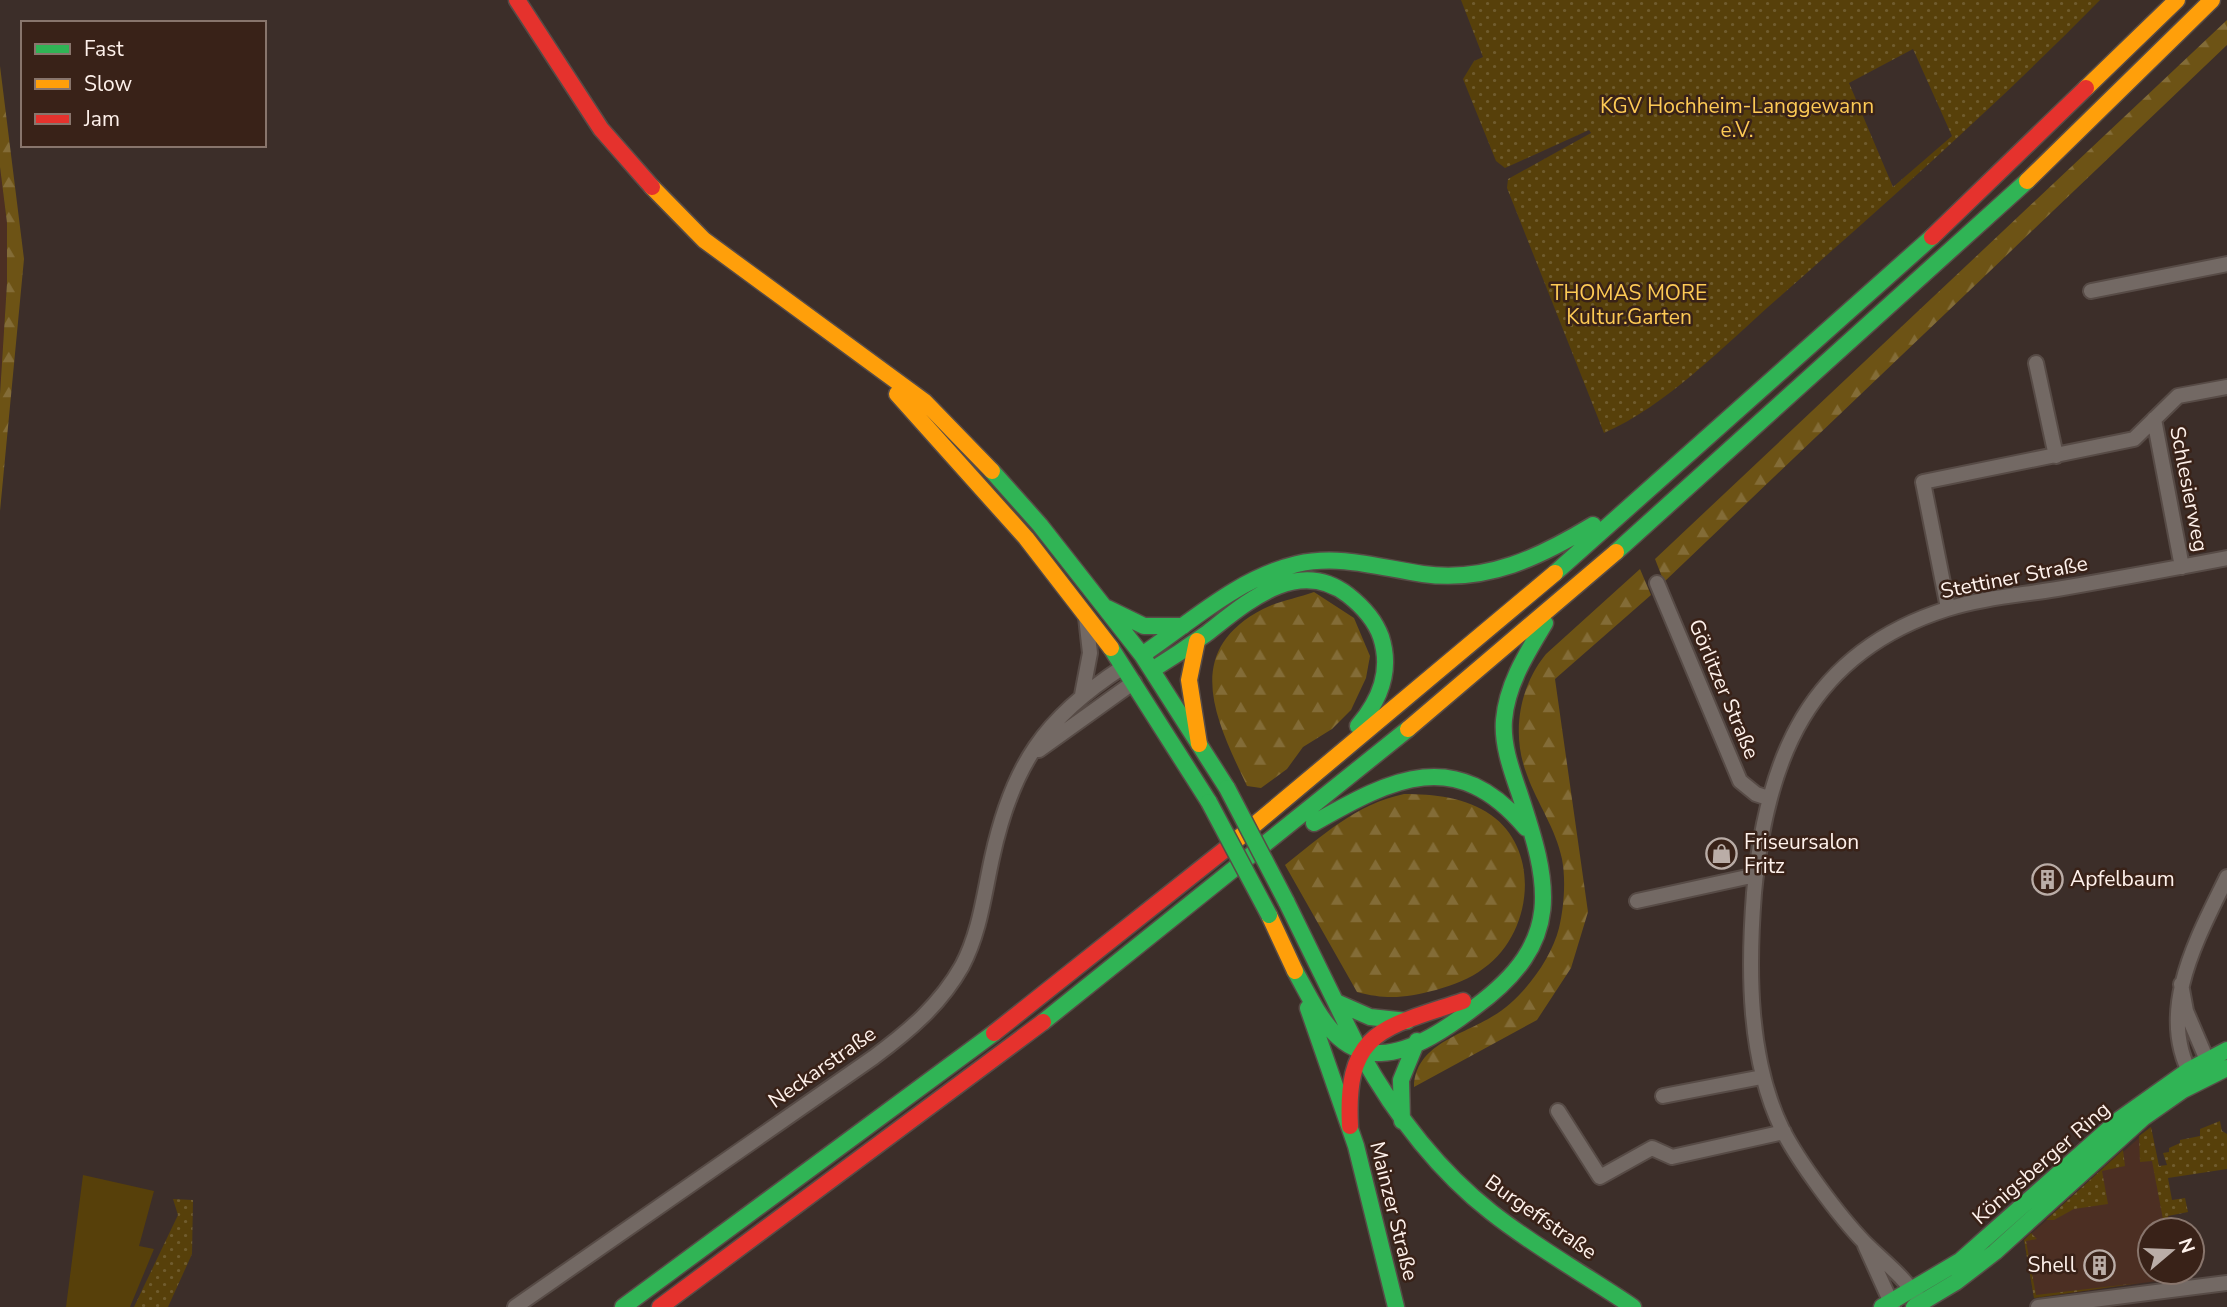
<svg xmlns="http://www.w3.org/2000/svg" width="2227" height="1307" font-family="'Nunito Sans',sans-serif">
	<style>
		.built { fill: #4c2f23 }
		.grass { fill: url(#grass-dots); fill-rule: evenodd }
		.forest { fill: url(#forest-firs) }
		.pitch { fill: #57400a }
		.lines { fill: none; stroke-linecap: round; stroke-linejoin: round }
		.street-casing { stroke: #574b46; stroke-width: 18 }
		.fast-casing { stroke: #574b46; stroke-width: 19 }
		.slow-casing { stroke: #574b46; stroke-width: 19 }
		.jam-casing { stroke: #574b46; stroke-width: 19 }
		.street { stroke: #736964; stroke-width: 14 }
		.fast { stroke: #30b455; stroke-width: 16 }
		.slow { stroke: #ff9f0a; stroke-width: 16 }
		.jam { stroke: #e5322d; stroke-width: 16 }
		.fast-bridge-casing { stroke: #574b46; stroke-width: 19; stroke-linecap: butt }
		.fast-bridge { stroke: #30b455; stroke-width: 16 }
		.labels { text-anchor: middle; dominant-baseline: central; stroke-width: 5; stroke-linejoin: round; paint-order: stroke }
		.park-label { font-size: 21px; fill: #fdca55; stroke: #392218 }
		.street-label { font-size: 21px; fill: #fef1eb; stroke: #392218 }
		.poi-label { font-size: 21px; fill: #fef1eb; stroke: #392218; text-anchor: start }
	</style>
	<defs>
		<pattern id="grass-dots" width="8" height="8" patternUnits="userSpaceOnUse" patternTransform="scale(1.75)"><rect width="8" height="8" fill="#57400a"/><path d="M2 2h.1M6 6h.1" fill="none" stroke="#705c2e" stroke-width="1.8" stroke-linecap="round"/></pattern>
		<pattern id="forest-firs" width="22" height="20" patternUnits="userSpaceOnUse" patternTransform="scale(1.75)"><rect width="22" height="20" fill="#6d5315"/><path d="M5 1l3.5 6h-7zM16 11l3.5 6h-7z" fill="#836c37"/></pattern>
	</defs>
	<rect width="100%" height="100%" fill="#3c2e29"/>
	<path class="built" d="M0,167L7,223V283L0,394Z
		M2151,1127L2171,1230H2150V1272H2159L2156,1273L2157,1281L2034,1298L2024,1240Z"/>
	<path class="grass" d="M1461,0H2100C1997,105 1886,203 1776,300C1725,345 1666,406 1604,433L1507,188L1508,179L1591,133L1589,130L1505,168L1496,161L1463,79L1474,61L1483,57ZM1913,49L1952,136L1893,187L1849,83Z
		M2220,1121L2222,1131L2227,1134V1169L2168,1178L2172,1200L2185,1198L2188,1212L2168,1216L2171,1230H2165L2152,1161L2140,1162L2139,1136L2151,1127L2159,1166L2167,1165L2163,1153L2169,1152V1148L2180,1143V1140L2200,1136V1129Z
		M2123,1150L2125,1166L2102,1171L2108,1204L2074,1209L2054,1220H2046Z
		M173,1199L193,1200L192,1254L168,1307H134L178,1215Z
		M2031,1233L2037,1239L2026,1241L2036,1295L2139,1283L2034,1298L2024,1240Z"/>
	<path class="forest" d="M2227,20V45L1664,582L1655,559Z
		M0,66L24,259L0,511V394L7,283V223L0,167Z
		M1640,569L1651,595L1555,679L1588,912L1571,968L1537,1020L1414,1087C1415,1044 1463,1035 1493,1016C1522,999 1551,960 1559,928C1564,907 1566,880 1562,859C1556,829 1537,803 1527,775C1511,734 1519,687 1546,654Z
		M1314,592L1354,618L1370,656L1366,678L1351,710L1332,729L1303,747L1287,769L1261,788L1247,786C1217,722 1180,652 1263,609C1278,601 1298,598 1314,592Z
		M1404,794C1433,794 1466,797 1491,815C1542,851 1532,934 1484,968C1470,979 1453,985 1436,990C1405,998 1387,1000 1357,992L1285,865C1322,836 1356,804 1404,794Z"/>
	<path class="pitch" d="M83,1175L154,1191L139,1246L154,1249L130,1307H66Z"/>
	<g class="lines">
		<defs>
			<path id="street" d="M2091,291L2227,264
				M2036,363L2056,456
				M2154,419L2182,567
				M1657,583L1740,781L1756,794L1768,798
				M1948,608L1923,482L2134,439L2178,396L2227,387
				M1082,695L1090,653L1086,617
				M1039,750L1134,682
				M1637,901L1756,875
				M2181,984L2186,1011L2207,1060V1067
				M2192,1077C2155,1011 2198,937 2227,877
				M1663,1096L1762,1077
				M1558,1111L1600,1177L1652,1148L1672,1157L1784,1132
				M1865,1245L1893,1307
				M1918,1298C1903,1276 1883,1261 1864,1242C1839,1216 1798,1161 1782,1129C1748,1059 1748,970 1754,893C1766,760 1808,653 1947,609C1981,598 2021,595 2057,589C2114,579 2170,569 2227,558
				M515,1307L874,1057C909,1031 940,1005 962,966C980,932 984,894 992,858C1012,766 1044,718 1123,667
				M2038,1307L2227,1283"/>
			<path id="fast" d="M992,471L1040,525L1142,655L1227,788
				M1616,552L2027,181
				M1555,573L1932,237
				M1107,608L1144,626H1183
				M1111,648L1209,802
				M1142,655C1191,622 1238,578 1297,564C1340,554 1381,568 1423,574C1487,583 1540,557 1593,525
				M1152,670C1170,659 1188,647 1206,634C1246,603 1297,556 1348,595C1362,606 1375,620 1381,637C1392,671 1380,700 1358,726
				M1314,823C1393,778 1456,745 1526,828
				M1286,901L1360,1052
				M1295,971C1315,1006 1334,1055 1381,1053C1414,1052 1450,1026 1475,1007C1565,941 1550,885 1519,792C1511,769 1502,744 1504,720C1507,684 1527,653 1545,623
				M1336,1002L1370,1017L1407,1021
				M1308,1008L1356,1146L1396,1307
				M1043,1022L1408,729
				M1360,1052C1394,1113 1435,1168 1491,1212C1535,1247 1586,1275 1633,1307
				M1402,1121L1401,1080L1417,1041
				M623,1307L994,1033
				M1882,1307L1960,1261L2120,1119L2189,1070L2227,1050
				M1914,1307L1956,1282L1995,1252L2143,1118L2183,1090L2227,1068"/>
			<path id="slow" d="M2086,88L2177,0
				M2027,181L2212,0
				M652,187L704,240L925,402L992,471
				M897,394L1026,538L1111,648
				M1197,641L1189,680L1199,744
				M1408,729L1616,552
				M1228,847L1555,573
				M1269,915L1295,971"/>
			<path id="jam" d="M517,0L601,129L652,187
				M1932,237L2086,88
				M994,1033L1228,847
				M1350,1126C1345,1030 1383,1028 1463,1001
				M660,1307L1043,1022"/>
		</defs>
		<use href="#street" class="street-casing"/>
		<use href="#fast" class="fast-casing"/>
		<use href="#slow" class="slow-casing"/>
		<use href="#jam" class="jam-casing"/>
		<use href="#street" class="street"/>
		<use href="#fast" class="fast"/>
		<use href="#slow" class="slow"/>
		<use href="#jam" class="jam"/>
		<defs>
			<path id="fast-bridge" d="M1227,788L1286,901
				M1209,802L1269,915"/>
		</defs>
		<use href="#fast-bridge" class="fast-bridge-casing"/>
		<use href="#fast-bridge" class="fast-bridge"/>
	</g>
	<defs>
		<symbol id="shop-ring" viewBox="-11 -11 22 22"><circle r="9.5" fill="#392218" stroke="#baada7" stroke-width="1.5"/><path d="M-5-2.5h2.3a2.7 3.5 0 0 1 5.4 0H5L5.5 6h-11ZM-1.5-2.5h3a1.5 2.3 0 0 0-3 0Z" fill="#baada7"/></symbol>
		<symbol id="building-ring" viewBox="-11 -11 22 22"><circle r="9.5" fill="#392218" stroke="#baada7" stroke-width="1.5"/><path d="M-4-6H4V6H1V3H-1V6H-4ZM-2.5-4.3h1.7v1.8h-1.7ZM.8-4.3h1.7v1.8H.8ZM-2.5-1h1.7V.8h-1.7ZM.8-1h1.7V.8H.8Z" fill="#baada7"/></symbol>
	</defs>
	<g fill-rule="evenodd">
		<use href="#shop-ring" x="1704" y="836" width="35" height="35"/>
		<use href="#building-ring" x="2030" y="862" width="35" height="35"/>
		<use href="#building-ring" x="2082" y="1248" width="35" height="35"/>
	</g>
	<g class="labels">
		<g class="park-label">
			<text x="1737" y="106">KGV Hochheim-Langgewann<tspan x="1737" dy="24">e.V.</tspan></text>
			<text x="1629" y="293">THOMAS MORE<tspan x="1629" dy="24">Kultur.Garten</tspan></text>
		</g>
		<g class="street-label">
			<text transform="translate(2189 489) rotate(79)">Schlesierweg</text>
			<text transform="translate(2014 577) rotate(-11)">Stettiner Straße</text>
			<text transform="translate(1724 689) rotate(67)">Görlitzer Straße</text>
			<text transform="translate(822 1067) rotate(-35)">Neckarstraße</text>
			<text transform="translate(2041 1163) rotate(-41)">Königsberger Ring</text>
			<text transform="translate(1394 1211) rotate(76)">Mainzer Straße</text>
			<text transform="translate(1541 1217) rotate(35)">Burgeffstraße</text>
		</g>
		<g class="poi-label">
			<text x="1744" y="842">Friseursalon<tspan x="1744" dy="24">Fritz</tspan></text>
			<text x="2070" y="879">Apfelbaum</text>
			<text x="2076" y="1265" text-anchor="end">Shell</text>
		</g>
	</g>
	<rect x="21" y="21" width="245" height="126" fill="#392218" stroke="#88756c" stroke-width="2"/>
	<rect x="35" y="44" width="35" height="10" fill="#30b455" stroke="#88756c" stroke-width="2"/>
	<text x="84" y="56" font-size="21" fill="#fef1eb">Fast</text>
	<rect x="35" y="79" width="35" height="10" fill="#ff9f0a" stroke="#88756c" stroke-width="2"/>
	<text x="84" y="91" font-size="21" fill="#fef1eb">Slow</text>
	<rect x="35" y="114" width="35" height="10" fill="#e5322d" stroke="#88756c" stroke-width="2"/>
	<text x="84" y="126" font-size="21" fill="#fef1eb">Jam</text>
	<g transform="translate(2171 1251) rotate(71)"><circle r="33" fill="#392218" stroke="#88756c" stroke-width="2"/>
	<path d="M0-5L12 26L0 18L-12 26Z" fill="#baada7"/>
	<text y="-10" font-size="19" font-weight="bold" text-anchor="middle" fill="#fef1eb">N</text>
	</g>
</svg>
